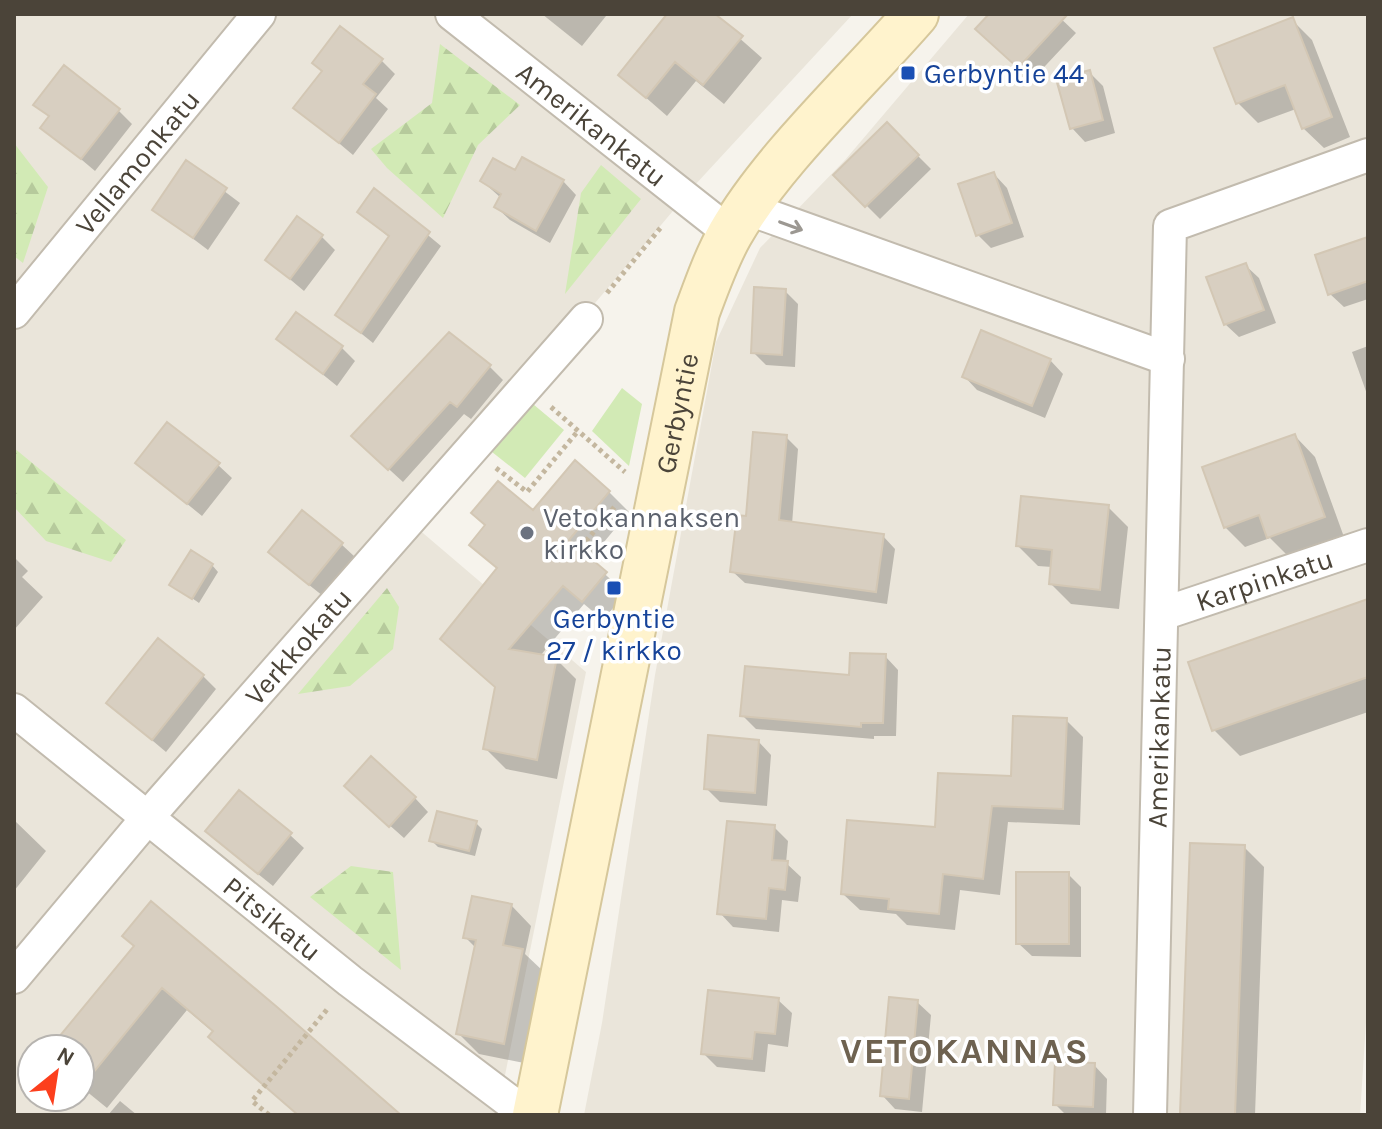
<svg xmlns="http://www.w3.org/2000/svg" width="1382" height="1129" font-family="Karla,sans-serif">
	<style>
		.residential { fill: #eae5da; fill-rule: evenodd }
		.grass { fill: #d2eab5 }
		.forest { fill: url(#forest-firs) }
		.shadow { fill: #0003 }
		.building { fill: #d8cfc1; stroke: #d3c7b4; stroke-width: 2 }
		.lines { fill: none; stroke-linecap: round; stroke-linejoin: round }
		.minor-casing { stroke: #c2bbae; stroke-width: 36 }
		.secondary-casing { stroke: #d6c79b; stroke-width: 48 }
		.path { stroke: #c4b79f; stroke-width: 5; stroke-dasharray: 4 4; stroke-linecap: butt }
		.minor { stroke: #fff; stroke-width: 32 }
		.secondary { stroke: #fff3cd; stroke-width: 44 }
		.oneway { stroke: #9c9892 }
		.transit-dot { fill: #1a4fb4; stroke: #fff; stroke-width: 3 }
		.worship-dot { fill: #6b7280; stroke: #fff; stroke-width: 3 }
		.labels { text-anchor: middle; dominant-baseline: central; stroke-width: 7; stroke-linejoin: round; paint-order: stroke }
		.transit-label { font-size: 28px; fill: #164399; stroke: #fff; text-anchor: start }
		.street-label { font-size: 28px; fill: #4b4439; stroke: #fff }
		.worship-label { font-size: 28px; fill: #5b616d; stroke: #fff; text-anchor: start }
		.district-label { font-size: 36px; font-weight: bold; letter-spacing: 2px; fill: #6e6250; stroke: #fff }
	</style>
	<defs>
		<pattern id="forest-firs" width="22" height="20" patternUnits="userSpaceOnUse" patternTransform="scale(2)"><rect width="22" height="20" fill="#d2eab5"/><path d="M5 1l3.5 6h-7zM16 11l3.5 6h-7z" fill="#b6ca9c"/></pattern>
	</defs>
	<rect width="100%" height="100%" fill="#f6f3ec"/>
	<path class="residential" d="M14,14H853L694,186L410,522L586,672L497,1115H14ZM32,1049H80V1097H32Z
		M969,14H1368V992L1360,1115H584L602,1023L655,675L716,342L760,248L845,160Z"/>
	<path class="grass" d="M622,388L642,404L629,466L592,431Z
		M527,399L564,430L525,478L487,448Z"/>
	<path class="forest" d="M440,44L520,105L478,145L443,218L387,168L371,149L432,103Z
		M14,143L48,187L23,263L14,256Z
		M601,165L641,199L565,294L581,193Z
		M14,448L126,540L111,562L46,541L14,507Z
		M387,588L399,607L393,649L350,686L298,694Z
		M351,866L393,872L401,970L310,897Z"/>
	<path class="shadow" d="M542,14H604L606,16L582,46Z
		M669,14H712L762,58L724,104L696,81L667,116L620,75Z
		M991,14H1056L1076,33L1032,80L991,42Z
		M1292,20L1312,40L1350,137L1324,148L1303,128L1296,109L1258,123L1238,103L1217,49Z
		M381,60L395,74L376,98L388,109L353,155L296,107Z
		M1089,72L1103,86L1115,133L1085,142L1072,128Z
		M36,104L118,110L132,124L95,171L43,127L50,118Z
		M887,125L931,169L880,219L836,175Z
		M187,163L240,203L208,250L155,210Z
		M515,173L563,181L576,195L550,243L510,220L496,207L501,198L482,181Z
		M994,174L1007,188L1024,237L991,248L978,235Z
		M375,191L441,246L373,343L337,314L390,238L359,212Z
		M321,236L335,250L304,291L267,260Z
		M1368,239V299L1344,307L1330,294Z
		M1245,265L1259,278L1276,323L1239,337L1225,324Z
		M785,291L798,304L795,367L766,365L753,352Z
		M279,339L342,348L355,361L337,386Z
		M1368,346V397L1352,352Z
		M1050,360L1063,374L1045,418L977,390L964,376Z
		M489,366L503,380L471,419L464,414L403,482L367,449Z
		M1295,436L1315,457L1344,537L1289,557L1270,538L1245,547L1225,527Z
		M786,437L798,449L792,524L883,536L895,549L887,604L745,583L732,571L747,518Z
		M137,463L218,465L232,478L202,516Z
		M609,492L629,512L589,560L626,593L603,620L584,604L540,656L556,659L576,679L557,779L506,769L486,749L497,688L498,570L472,544L533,513Z
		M1108,507L1128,527L1119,609L1071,604L1051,584L1052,567L1038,566L1018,546Z
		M341,544L355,557L323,596L284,565Z
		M14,557L28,571L22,577L43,597L14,630Z
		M212,565L218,572L199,603L172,584Z
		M1368,601V712L1240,756L1214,730L1191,663Z
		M885,656L898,670L896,736H874V739L756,729L742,715L851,678Z
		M203,676L216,689L166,752L108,703Z
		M1066,720L1083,737L1080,825L1008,822L1000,895L960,890L955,930L907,925L896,914L860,910L843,894L1013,778Z
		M758,741L771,755L767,806L720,802L706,788Z
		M415,798L428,812L404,838L360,799Z
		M14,820L46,851L14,891Z
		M476,823L482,829L475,856L438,847L432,841Z
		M774,827L788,841L786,863L801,877L798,902L782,900L779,932L733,927L720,913Z
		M290,835L304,848L273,886L221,844Z
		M1244,847L1264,867L1255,1115H1182Z
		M1068,874L1081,887V957L1032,956L1018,943Z
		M511,905L531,926L525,954L543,971L524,1063L479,1054L459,1034L476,948L465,937Z
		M136,947L398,1115H298L235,1060L211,1037L214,1033L187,1010L107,1108L80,1086V1049H52Z
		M778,1000L792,1013L788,1047L768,1044L765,1072L717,1067L703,1053Z
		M917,1002L931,1015L922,1112L895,1109L882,1095Z
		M1094,1065L1107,1079L1106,1115H1066L1055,1104Z
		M120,1101L137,1115H108Z"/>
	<path class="building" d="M667,14H715L743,36L703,85L675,62L646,98L618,75Z
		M989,14H1068L1018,68L975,29Z
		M1293,17L1332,117L1302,129L1285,85L1236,104L1214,48Z
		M340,26L383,59L363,84L376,94L339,143L293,108L322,71L312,63Z
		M64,65L120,109L81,159L40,128L49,116L33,105Z
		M1090,70L1103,120L1070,129L1056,79Z
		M887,122L919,155L865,207L833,175Z
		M522,157L564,180L536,231L494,207L501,194L480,181L493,158L515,170Z
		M186,160L227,188L193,238L152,210Z
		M994,172L1012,223L976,236L958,184Z
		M374,188L430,232L361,333L335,315L389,236L357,212Z
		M297,216L323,235L290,279L265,260Z
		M1368,237V281L1328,295L1315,255Z
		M1246,263L1264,310L1224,325L1206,277Z
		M754,287L786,289L782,355L751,353Z
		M296,312L343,346L323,374L276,339Z
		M981,330L1051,359L1032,406L962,377Z
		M449,332L491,365L457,407L450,402L388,470L351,436Z
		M167,422L220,463L187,504L135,463Z
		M753,432L787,435L779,520L884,534L876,592L730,572L737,515L746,516Z
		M1295,434L1325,517L1267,538L1259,515L1224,528L1202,467Z
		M575,460L610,491L569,540L607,572L582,602L563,586L509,649L557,657L537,760L483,749L495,687L440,639L497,568L469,545L485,525L471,513L498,481L533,510Z
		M1021,496L1109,505L1100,590L1049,584L1052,550L1016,546Z
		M302,510L343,543L309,585L268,552Z
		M191,550L213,564L192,599L169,585Z
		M1368,599V677L1212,731L1188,662Z
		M158,638L204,675L152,740L106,703Z
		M850,653L886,654L883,723H861V727L740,716L745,666L849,675Z
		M1013,716L1067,718L1063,809L992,806L983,879L943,874L939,914L888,909L889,899L841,894L847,820L935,827L938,773L1011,776Z
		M708,735L759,740L755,793L704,789Z
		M371,756L416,797L389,827L344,786Z
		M239,790L292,833L258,874L205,831Z
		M437,811L477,821L469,851L429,841Z
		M727,821L775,825L772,860L788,861L785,890L769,888L766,919L717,914Z
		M1190,843L1245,845L1235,1115H1180Z
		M1016,872H1069V944H1016Z
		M472,896L512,904L503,945L523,949L504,1044L456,1034L476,940L463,938Z
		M151,901L277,1007L401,1115H298L208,1037L213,1031L162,988L80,1089V1049H49L134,946L122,936Z
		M708,990L779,998L775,1034L755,1032L752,1059L701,1054Z
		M889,997L918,1000L909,1099L880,1096Z
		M1055,1062L1095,1063L1093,1107L1053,1105Z"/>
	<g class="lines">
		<defs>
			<g id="minor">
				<path id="s1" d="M452,14L730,233"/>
				<path d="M746,208L1168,359"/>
				<path id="s2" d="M14,312L259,14"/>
				<path id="s3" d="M1162,614L1368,545"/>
				<path id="s4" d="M14,710L350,981L509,1101L539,1115"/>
				<path id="s5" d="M14,977L160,803L586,319"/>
				<path id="s6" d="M1150,1115L1170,226L1368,155"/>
			</g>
			<g id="secondary">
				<path id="s7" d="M535,1115L697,312C707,285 716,259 730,234C773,159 858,81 916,14"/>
			</g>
		</defs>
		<use href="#minor" class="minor-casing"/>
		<use href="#secondary" class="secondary-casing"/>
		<path class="path" d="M607,293L662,226
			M551,407L625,472
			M496,468L527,492L578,431
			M586,541L616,505
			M269,1115L252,1101L329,1007"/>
		<use href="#minor" class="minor"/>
		<use href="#secondary" class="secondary"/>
	</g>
	<defs><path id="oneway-shaft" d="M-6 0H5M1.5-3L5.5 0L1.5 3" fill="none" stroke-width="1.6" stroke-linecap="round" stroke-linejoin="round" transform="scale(2)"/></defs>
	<use class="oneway" href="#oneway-shaft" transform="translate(791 226) rotate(20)"/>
	<g class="transit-dot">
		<rect x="900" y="65" width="16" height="16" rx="4"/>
		<rect x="606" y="580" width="16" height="16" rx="4"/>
	</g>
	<circle class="worship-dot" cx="527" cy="533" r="8"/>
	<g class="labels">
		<g class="transit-label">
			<text x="924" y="73">Gerbyntie 44</text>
			<text x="614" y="618" text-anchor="middle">Gerbyntie<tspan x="614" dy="32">27 / kirkko</tspan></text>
		</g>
		<g class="street-label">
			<text stroke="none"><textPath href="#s1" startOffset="178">Amerikankatu</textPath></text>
			<text stroke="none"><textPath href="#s2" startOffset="194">Vellamonkatu</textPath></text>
			<text stroke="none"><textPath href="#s7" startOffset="716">Gerbyntie</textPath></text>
			<text stroke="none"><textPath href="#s3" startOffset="108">Karpinkatu</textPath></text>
			<text stroke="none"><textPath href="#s5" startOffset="436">Verkkokatu</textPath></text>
			<text stroke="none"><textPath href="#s6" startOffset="378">Amerikankatu</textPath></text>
			<text stroke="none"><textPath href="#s4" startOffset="332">Pitsikatu</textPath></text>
		</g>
		<g class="worship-label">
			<text x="543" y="517">Vetokannaksen<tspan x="543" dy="32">kirkko</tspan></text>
		</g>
		<g class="district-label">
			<text x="965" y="1051">VETOKANNAS</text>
		</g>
	</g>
	<rect width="1382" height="1129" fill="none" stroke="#4b4439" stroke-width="32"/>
	<g transform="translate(56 1073) rotate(30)"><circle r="38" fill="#ffffff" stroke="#b7b4b0" stroke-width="2"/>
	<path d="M0-6L14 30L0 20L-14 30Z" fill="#fc3f1d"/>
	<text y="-12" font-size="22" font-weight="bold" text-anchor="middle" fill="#4b4439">N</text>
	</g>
</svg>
